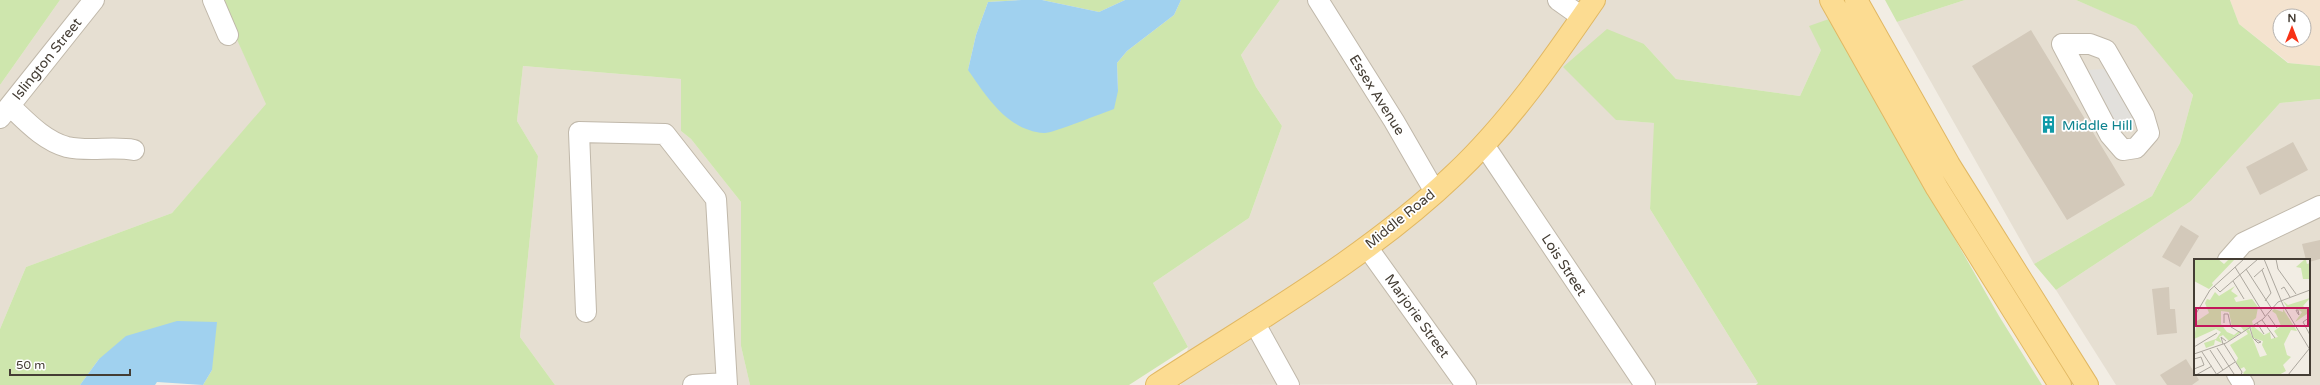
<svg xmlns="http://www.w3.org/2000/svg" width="2320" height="385" font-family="'Varela Round',sans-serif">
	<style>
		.residential { fill: #e6dfd2; fill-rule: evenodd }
		.commercial { fill: #f4e3cf; fill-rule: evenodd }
		.green { fill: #cee6ad }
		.parking { fill: #e2e0dc }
		.water { fill: #a0d1ef }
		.building { fill: #d3c9ba }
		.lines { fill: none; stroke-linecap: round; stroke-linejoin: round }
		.minor-casing { stroke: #c0b8aa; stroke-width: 22 }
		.major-casing { stroke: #e1b863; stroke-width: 24 }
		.minor { stroke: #fff; stroke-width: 20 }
		.major { stroke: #fcdc92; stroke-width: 22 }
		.labels { text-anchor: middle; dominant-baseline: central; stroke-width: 3.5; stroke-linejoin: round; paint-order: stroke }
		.street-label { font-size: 14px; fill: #443d34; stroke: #fff }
		.culture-label { font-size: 14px; fill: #0d838f; stroke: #fff; text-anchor: start }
		.inset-road { fill: none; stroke: #aca79e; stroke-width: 1 }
		.view { fill: #c2185b; fill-opacity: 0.15; stroke: #c2185b; stroke-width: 2 }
		.inset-edge { fill: none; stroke: #443d34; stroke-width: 2 }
	</style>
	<rect width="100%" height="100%" fill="#f2ede4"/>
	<path class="residential" d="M60,0H219L267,104L172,213L26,267L0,329V85Z
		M1280,0H1819L1829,19L1821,50L1800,96L1676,79L1644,44L1616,120L1655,123L1650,209L1758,383L1181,385L1188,347L1153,283L1249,218L1282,126L1256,87L1241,55Z
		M1965,0H2076L2136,25L2193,95L2180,143L2152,196L2034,264L1897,22Z
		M523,66L681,79V131L691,139L741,202V346L750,385H555L520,337L538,156L517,121Z
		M2320,99V385H2116L2056,290L2191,201L2280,103ZM2195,260H2309V374H2195Z"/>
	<path class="commercial" d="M2230,0H2320V66L2289,63L2239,24ZM2280,16H2304V40H2280Z"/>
	<path class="green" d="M0,0H60L0,85Z
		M219,0H1022L988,2L976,35L968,70L1118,91L1117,63L1127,51L1174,15L1181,0H1280L1241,55L1256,87L1282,126L1249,218L1153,283L1188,347L1129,385H750L741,346V202L691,139L681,131V79L523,66L517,121L538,156L520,337L555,385H203L212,370L99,359L80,385H0V329L26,267L172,213L266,104Z
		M1042,0H1125L1099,12Z
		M1885,0H1965L1897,22Z
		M2076,0H2230L2239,24L2288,63L2320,66V99L2280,103L2191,201L2056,290L2034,264L2152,196L2180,143L2193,95L2136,26Z
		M1829,19L1999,316L2042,385H1756L1758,383L1650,209L1654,123L1616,120L1563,67L1607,29L1644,44L1676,79L1800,96L1821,50L1809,26Z"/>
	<path class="parking" d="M2124,68L2158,123L2101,128L2067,71Z"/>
	<path class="water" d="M1022,0H1042L1099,12L1125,0H1181L1174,15L1127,51L1117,63L1118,91L1114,109C1102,113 1051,134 1044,133C1007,130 987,97 968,70L976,35L988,2Z
		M177,321L217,322L212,370L203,385L157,382L155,385H80L99,359L126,336Z"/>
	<path class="building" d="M2031,30L2125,185L2067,220L1972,66Z
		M2293,142L2308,170L2260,195L2246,167Z
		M2181,225L2199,236L2180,267L2162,257Z
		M2320,240V259L2309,262L2306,260L2302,244Z
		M2169,287L2170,309H2175L2177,333L2157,335L2152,289Z
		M2186,359L2199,380L2192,385H2167L2160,375Z"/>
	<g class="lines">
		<defs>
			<path id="minor" d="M213,0L228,35
				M1318,0L1394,121L1435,192
				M1558,0L1582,17
				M2062,44H2090L2106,50L2144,116L2149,133L2136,148L2123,150L2110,135Z
				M10,106C26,121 44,141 67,147C89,152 112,146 134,150
				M0,118L94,0
				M1484,145L1645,385
				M1367,247L1466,385
				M2228,260L2243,243L2320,206
				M586,312L579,132L665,134L716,199L727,385
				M1254,322L1289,385
				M2237,374L2244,385
				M693,385L726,383"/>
			<path id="major" d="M1831,0L1937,188L2060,385
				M1856,0L1949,165L2087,385
				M1157,385C1258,319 1367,258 1455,174C1509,123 1552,61 1594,0"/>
		</defs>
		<use href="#minor" class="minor-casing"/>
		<use href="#major" class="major-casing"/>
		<use href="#minor" class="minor"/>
		<use href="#major" class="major"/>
	</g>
	<defs>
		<symbol id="building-bare" viewBox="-9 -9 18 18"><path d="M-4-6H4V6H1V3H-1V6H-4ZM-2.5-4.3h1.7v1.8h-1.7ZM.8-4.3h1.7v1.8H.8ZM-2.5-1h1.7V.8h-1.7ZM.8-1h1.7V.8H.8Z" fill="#0f9aa8" stroke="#fff" stroke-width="2.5" paint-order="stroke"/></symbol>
	</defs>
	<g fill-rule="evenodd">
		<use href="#building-bare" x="2036" y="112" width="25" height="25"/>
	</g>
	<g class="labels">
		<g class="street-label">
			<text transform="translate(47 59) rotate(-51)">Islington Street</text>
			<text transform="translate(1377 95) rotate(58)">Essex Avenue</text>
			<text transform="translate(1400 219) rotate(-39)">Middle Road</text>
			<text transform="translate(1564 265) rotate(57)">Lois Street</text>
			<text transform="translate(1417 316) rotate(54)">Marjorie Street</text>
		</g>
		<g class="culture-label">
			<text x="2062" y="125">Middle Hill</text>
		</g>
	</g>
	<g transform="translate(2194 259)">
		<rect width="116" height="116" fill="#f2ede4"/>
		<path d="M0,0H24L30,5L35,0H41L18,24L19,26L15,30L0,22ZM110,1H112L113,5L116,4V20H109L107,9L102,8ZM41,27L37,32L44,37L40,39L42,43L58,40L64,48L62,59L58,62L59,66L50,72L47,68H38L35,53L27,52V65L33,73L40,76L45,72L47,73L35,82L29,76L25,78L28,84L21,81L20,86L12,89L10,84L22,80L27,73L22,70L0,80L3,62L15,54L11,44L13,40L16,41L21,33L25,37ZM116,39L109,47L116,53L101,63L108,53L100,48L94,50L89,42L94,46ZM80,50L89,53V50L103,72L97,71L90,85L93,96L97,98L89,106L92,112L85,116H51L49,114L52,111L50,108L46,110L42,103L44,99L36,86L54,75L52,72L55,70L66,98L73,96L68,86L69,82L59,79L57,69L59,67L70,76L76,73L77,80L84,78L80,72L87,67L82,55L78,52Z" fill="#cee6ad"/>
		<path class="inset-road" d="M70,0L89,46L116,91M82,0L84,10L102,35M41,8L71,57M52,10L78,50M68,11L77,34L71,42M60,18L70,9M39,22L50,40M20,27L26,33L64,0M87,30L90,28L96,38M102,51H104L105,56L104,55ZM74,56L83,69M0,58L16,31L50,0M116,58L109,63L116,76M68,61L81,79M30,64V55H34L37,68L47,74M63,64L70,75M56,69L59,79L64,84L67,83L61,80M29,85L27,78L32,82M30,85L48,113L47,116M0,88L23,74M23,89L40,115M16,91L29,111M8,93L23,116M0,95L32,84L69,60L84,43L116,31M0,100L7,98L10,106L0,110M23,115L41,103M2,116L18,107M94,116L115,90"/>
		<path class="view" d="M2,49H114V67H2Z"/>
		<rect width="116" height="116" class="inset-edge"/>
	</g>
	<g transform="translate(2292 28)"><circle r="19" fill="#ffffff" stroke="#b4b1ae"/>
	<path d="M0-3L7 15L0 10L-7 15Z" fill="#f73216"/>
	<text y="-6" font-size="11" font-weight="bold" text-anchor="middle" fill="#443d34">N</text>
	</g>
	<path d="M10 369v6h120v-6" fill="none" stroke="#443d34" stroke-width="2"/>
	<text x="16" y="369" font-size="12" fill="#443d34" stroke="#ffffff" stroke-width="3" paint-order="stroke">50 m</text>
</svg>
